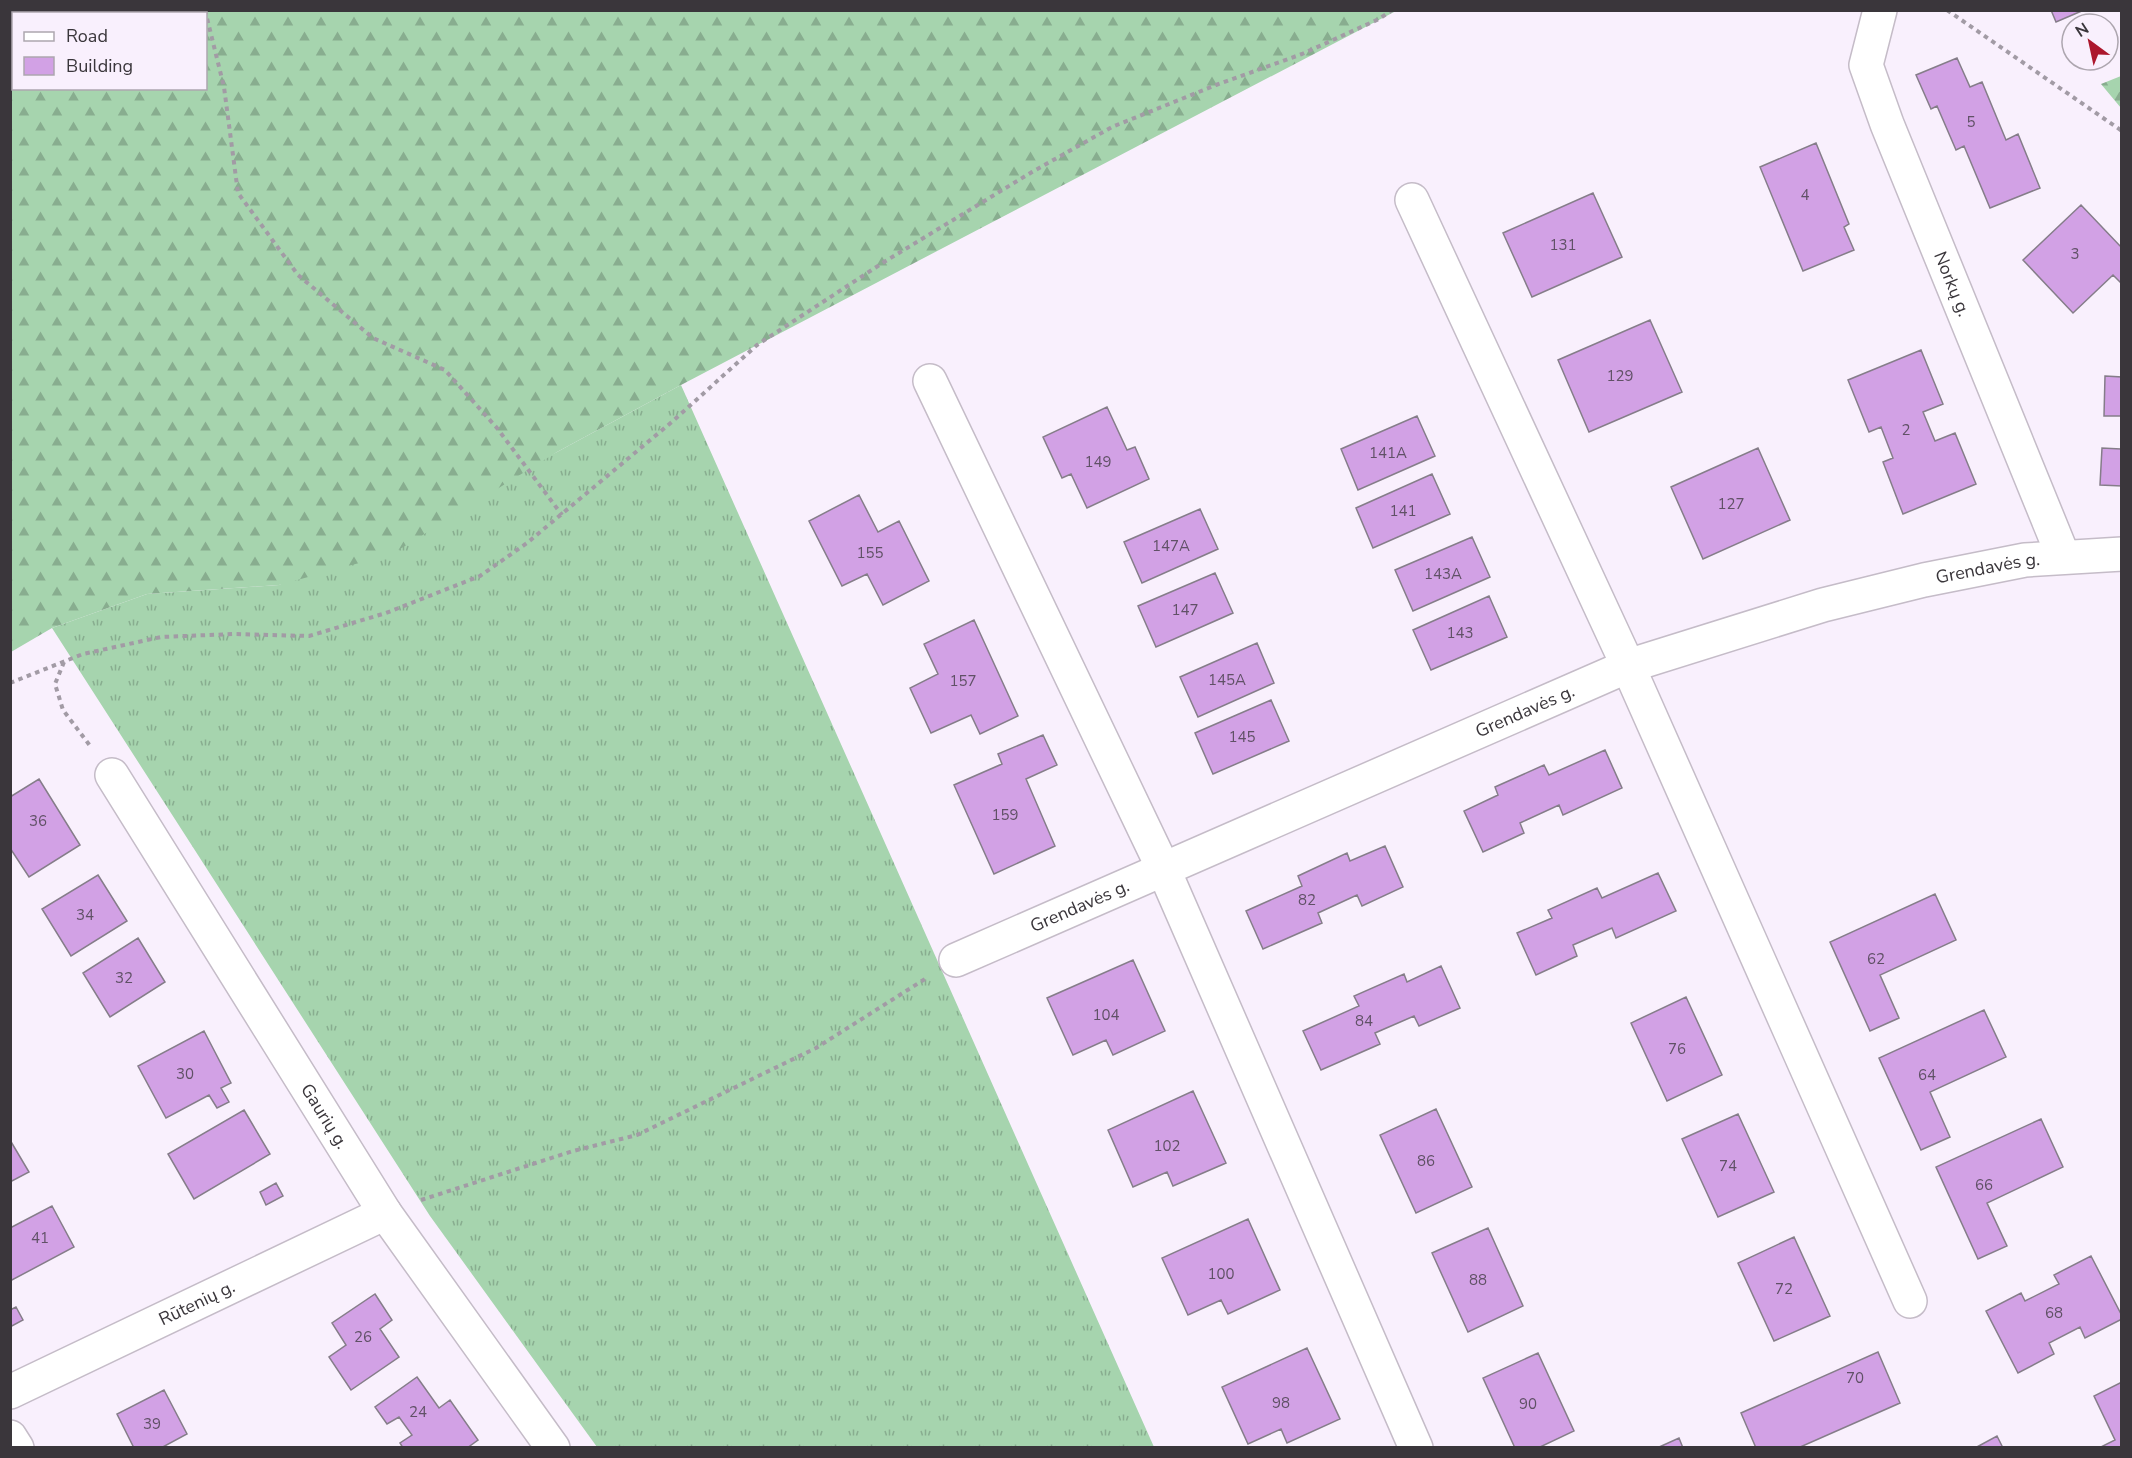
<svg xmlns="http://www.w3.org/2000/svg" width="2132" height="1458" font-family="'Nunito Sans',sans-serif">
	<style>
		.grass { fill: url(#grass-tufts) }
		.forest { fill: url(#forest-firs); fill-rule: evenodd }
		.building { fill: #d2a1e5; stroke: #857d89; stroke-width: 1.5 }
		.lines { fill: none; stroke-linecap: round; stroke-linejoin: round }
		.minor-casing { stroke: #c5bcc8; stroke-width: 36 }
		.path { stroke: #a29ba5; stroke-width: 4; stroke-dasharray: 4.5 4.5; stroke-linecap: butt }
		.minor { stroke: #fff; stroke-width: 33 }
		.labels { text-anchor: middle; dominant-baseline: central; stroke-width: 4.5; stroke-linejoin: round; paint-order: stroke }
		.number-label { font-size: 15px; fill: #605166 }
		.street-label { font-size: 18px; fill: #3a363b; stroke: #f9f0fd }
	</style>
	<defs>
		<pattern id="grass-tufts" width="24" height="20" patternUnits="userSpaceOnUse" patternTransform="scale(1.5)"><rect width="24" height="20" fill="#a6d4ae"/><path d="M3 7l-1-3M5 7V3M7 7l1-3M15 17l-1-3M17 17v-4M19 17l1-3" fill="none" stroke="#88ad8f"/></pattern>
		<pattern id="forest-firs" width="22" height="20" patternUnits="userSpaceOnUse" patternTransform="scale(1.5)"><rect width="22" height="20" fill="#a6d4ae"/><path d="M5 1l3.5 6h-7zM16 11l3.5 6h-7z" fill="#88ad8f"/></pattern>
	</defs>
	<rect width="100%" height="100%" fill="#f9f0fd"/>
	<path class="grass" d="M681,385L1154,1447H597L430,1216L52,628L147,594L279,585L557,452Z"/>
	<path class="forest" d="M11,10H1396V11L681,385L557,452L392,554L279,585L147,594L52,628L11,652ZM14,14H206V88H14Z
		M2121,76V108L2101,84Z"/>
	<path class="building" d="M2051,10H2084L2056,22Z
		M1957,58L1970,87L1982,82L2006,140L2018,134L2040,188L1990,208L1964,146L1956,150L1937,106L1931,109L1916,75Z
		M1816,143L1849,224L1844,227L1854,250L1803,271L1760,167Z
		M1593,193L1622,257L1532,297L1503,233Z
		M2081,205L2122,248V284L2113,275L2073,313L2023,260Z
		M1650,320L1682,392L1589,432L1558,360Z
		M1921,350L1943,404L1923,412L1935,441L1955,433L1976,484L1903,514L1883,462L1893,458L1881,427L1869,432L1848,380Z
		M2105,376L2122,377V416H2104Z
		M1107,407L1127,450L1135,447L1149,479L1087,508L1071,474L1062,478L1043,437Z
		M1417,416L1435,456L1358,490L1341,449Z
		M2122,446V486L2100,485L2102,448L2121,449Z
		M1758,448L1790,520L1703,559L1671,487Z
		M1432,474L1450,514L1373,548L1356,508Z
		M859,495L878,532L899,521L929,581L883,605L867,574L842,586L809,521Z
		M1200,509L1218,549L1142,583L1124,542Z
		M1472,537L1490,577L1413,611L1395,570Z
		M1215,573L1233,613L1156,647L1138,606Z
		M1489,596L1507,637L1431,670L1413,630Z
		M974,620L1018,716L980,734L971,715L931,733L910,688L938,674L924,644Z
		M1257,643L1274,683L1198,717L1180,677Z
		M1271,700L1289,741L1213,774L1195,733Z
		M1043,735L1057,765L1026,779L1055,846L994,874L954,785L1002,764L998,754Z
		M1605,750L1622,788L1563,815L1559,805L1520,823L1524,833L1483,852L1464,811L1498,795L1495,787L1544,765L1549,775Z
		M39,779L80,845L29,877L10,848V797Z
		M1385,846L1403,887L1362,906L1357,895L1318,913L1322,923L1263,949L1246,911L1302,886L1298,876L1347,853L1350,861Z
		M1658,873L1676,911L1616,938L1612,928L1573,945L1577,956L1536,975L1517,933L1552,918L1548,910L1597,888L1602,898Z
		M98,875L127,921L71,956L42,909Z
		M1935,894L1956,940L1880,975L1899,1018L1870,1031L1830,942Z
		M138,938L165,982L110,1017L83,973Z
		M1133,960L1165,1031L1113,1055L1106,1040L1073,1055L1047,998Z
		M1441,966L1460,1008L1419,1026L1414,1016L1375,1033L1380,1044L1321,1070L1303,1031L1359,1006L1354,996L1404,974L1407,982Z
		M1686,997L1722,1075L1667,1101L1631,1023Z
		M1984,1010L2006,1057L1930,1092L1950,1137L1921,1150L1879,1058Z
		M204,1031L231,1083L221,1088L229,1102L217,1108L209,1095L166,1118L138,1066Z
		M1193,1091L1226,1163L1173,1186L1167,1172L1133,1187L1108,1130Z
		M1436,1109L1472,1187L1416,1213L1380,1135Z
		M244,1110L270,1154L194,1199L168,1154Z
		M1738,1114L1774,1192L1718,1217L1682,1139Z
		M2041,1119L2063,1167L1987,1203L2007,1246L1978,1259L1936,1167Z
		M10,1140L29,1172L10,1182Z
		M276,1183L283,1196L266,1205L260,1192Z
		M52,1206L74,1247L10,1281V1228Z
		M1248,1219L1280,1290L1228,1314L1221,1300L1188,1315L1162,1258Z
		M1488,1228L1523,1306L1468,1332L1432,1253Z
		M1794,1237L1830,1316L1774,1341L1738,1263Z
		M2091,1256L2122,1316V1319L2085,1338L2080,1327L2049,1343L2054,1354L2018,1373L1986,1311L2021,1293L2025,1301L2059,1284L2054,1275Z
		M375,1294L392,1320L380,1329L399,1357L351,1390L329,1357L346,1345L332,1323Z
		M16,1307L23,1320L10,1327V1310Z
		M1307,1348L1340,1419L1287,1443L1281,1429L1248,1444L1222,1387Z
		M1878,1352L1900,1403L1798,1448H1756L1741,1413Z
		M1538,1353L1574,1431L1538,1448H1515L1483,1378Z
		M417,1377L439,1408L450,1400L478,1440L467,1448H403L400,1443L412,1435L399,1417L387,1424L375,1407Z
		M2122,1382V1448H2099L2115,1440L2094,1396Z
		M164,1390L187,1434L161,1448H134L117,1414Z
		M1997,1436L2003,1448H1975Z
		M1679,1438L1683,1448H1657Z"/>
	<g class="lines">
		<defs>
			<g id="minor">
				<path id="s1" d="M1880,10L1866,65L1887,124L2063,556"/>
				<path d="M1412,200L1628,666L1910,1301"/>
				<path d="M930,381L1163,868L1416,1448"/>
				<path id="s2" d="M112,775L385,1213L553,1448"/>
				<path id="s3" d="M956,960L1628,666L1823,605L1924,580L2025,560L2122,554"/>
				<path id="s4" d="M10,1392L385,1213"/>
				<path d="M10,1437L17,1448"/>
			</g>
		</defs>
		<use href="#minor" class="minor-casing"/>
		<path class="path" d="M205,10L224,87L238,193L298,275L373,338L445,370L497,428L562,515
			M1947,10L2122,131
			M64,662L55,684L63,710L91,747
			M10,683L83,654L161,637L234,634L309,636L386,613L480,576L527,543L673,421L757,345L884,262L1032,172L1112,127L1216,85L1302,54L1379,19L1392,10
			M421,1200L573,1151L637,1135L816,1048L925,979"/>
		<use href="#minor" class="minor"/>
	</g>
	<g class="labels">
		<g class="number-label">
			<text x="1971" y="122">5</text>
			<text x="1805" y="195">4</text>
			<text x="1563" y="245">131</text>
			<text x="2075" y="254">3</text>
			<text x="1620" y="376">129</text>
			<text x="1906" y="430">2</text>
			<text x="1388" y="453">141A</text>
			<text x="1098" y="462">149</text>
			<text x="1731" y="504">127</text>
			<text x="1403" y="511">141</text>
			<text x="1171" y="546">147A</text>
			<text x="870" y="553">155</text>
			<text x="1443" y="574">143A</text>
			<text x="1185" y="610">147</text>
			<text x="1460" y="633">143</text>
			<text x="1227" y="680">145A</text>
			<text x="963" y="681">157</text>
			<text x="1242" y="737">145</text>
			<text x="1005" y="815">159</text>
			<text x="38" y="821">36</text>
			<text x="1307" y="900">82</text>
			<text x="85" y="915">34</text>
			<text x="1876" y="959">62</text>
			<text x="124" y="978">32</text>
			<text x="1106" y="1015">104</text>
			<text x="1364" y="1021">84</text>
			<text x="1677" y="1049">76</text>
			<text x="185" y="1074">30</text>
			<text x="1927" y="1075">64</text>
			<text x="1167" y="1146">102</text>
			<text x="1426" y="1161">86</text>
			<text x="1728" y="1166">74</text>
			<text x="1984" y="1185">66</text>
			<text x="40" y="1238">41</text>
			<text x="1221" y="1274">100</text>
			<text x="1478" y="1280">88</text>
			<text x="1784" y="1289">72</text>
			<text x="2054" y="1313">68</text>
			<text x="363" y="1337">26</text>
			<text x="1855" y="1378">70</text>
			<text x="1281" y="1403">98</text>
			<text x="1528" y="1404">90</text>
			<text x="418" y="1412">24</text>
			<text x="152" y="1424">39</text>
		</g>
		<g class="street-label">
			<text stroke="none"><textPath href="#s1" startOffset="292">Norkų g.</textPath></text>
			<text stroke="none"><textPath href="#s3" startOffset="1107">Grendavės g.</textPath></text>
			<text stroke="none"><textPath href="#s3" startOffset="621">Grendavės g.</textPath></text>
			<text stroke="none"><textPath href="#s3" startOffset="135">Grendavės g.</textPath></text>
			<text stroke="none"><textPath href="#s2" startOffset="402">Gaurių g.</textPath></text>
			<text stroke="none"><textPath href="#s4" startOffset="207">Rūtenių g.</textPath></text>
		</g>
	</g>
	<rect width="2132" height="1458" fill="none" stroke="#3a363b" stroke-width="24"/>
	<rect x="12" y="12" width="195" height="78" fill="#f9f0fd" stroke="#ada6af" stroke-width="1.5"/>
	<rect x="24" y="32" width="30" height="9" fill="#ffffff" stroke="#ada6af" stroke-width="1.5"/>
	<text x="66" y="42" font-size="18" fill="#3a363b">Road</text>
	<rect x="24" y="57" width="30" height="18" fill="#d2a1e5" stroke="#ada6af" stroke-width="1.5"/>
	<text x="66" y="72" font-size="18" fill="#3a363b">Building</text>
	<g transform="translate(2090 42) rotate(327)"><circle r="28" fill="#f9f0fd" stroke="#ada6af" stroke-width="1.5"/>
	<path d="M0-4.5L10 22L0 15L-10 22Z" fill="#ac172d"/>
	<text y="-9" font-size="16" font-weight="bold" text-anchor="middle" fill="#3a363b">N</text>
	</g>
</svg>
